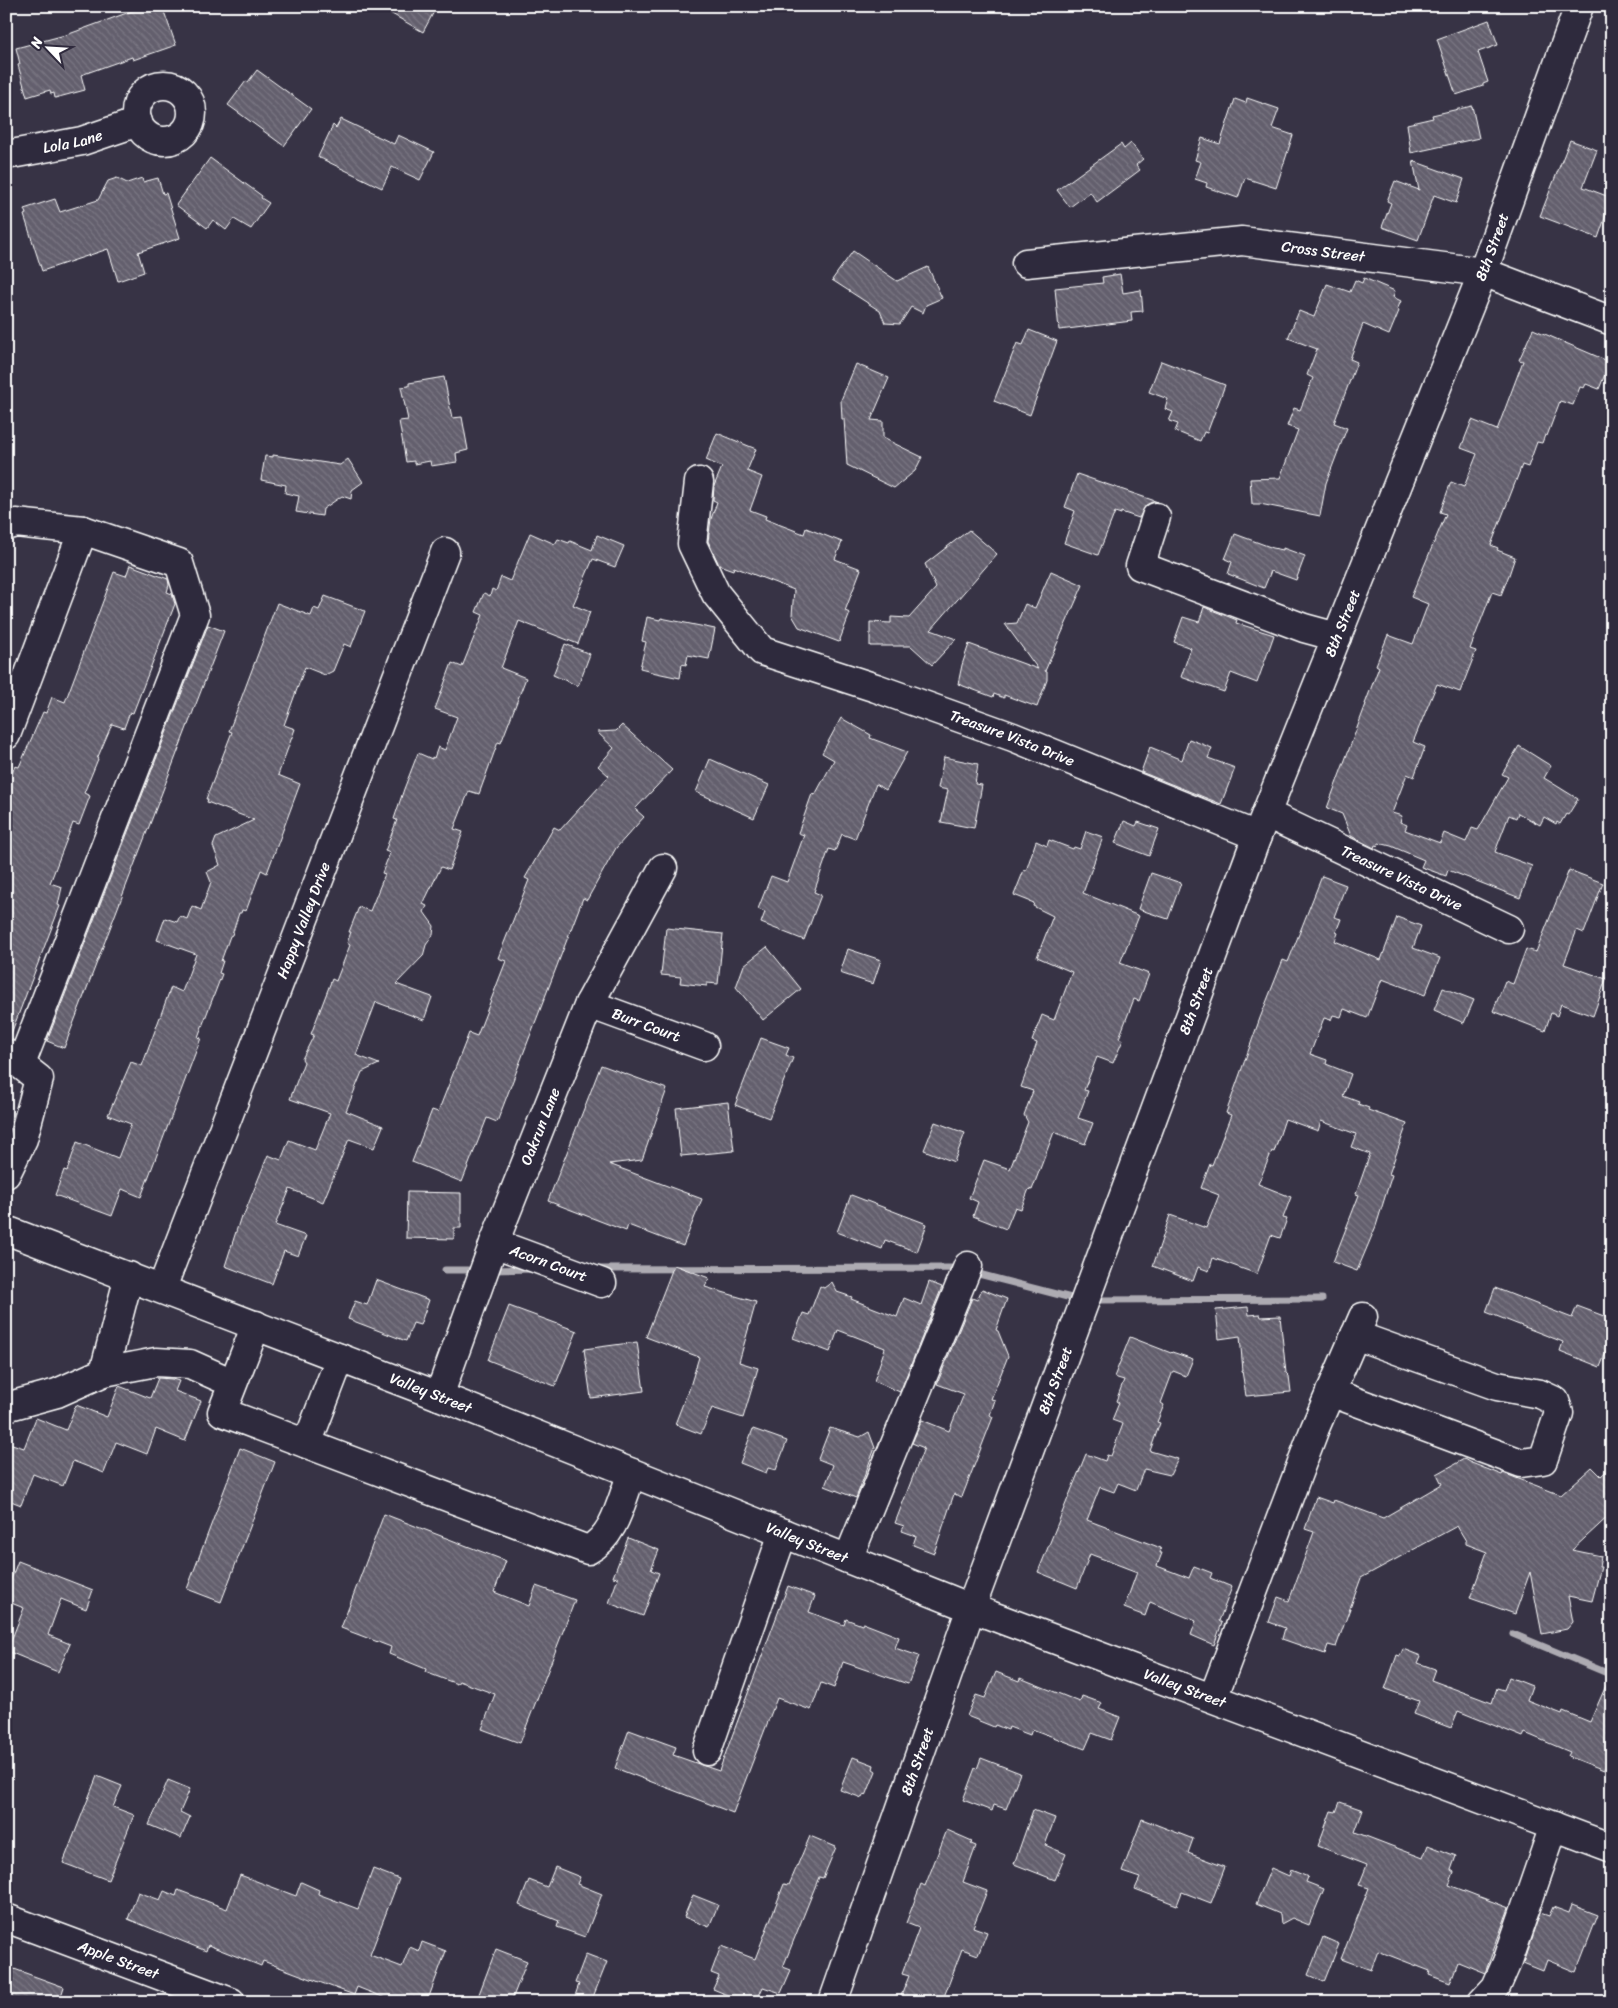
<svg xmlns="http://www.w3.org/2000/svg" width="1618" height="2008" font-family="Sriracha,sans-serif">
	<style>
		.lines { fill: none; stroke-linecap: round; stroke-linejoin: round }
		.stream { stroke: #adabb2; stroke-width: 7 }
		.building { fill: url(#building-back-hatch); stroke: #fff }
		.minor-casing { stroke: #fff; stroke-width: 31 }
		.minor { stroke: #2f2a3d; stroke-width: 28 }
		.labels { text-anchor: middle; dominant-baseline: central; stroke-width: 4; stroke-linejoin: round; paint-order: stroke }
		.street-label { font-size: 15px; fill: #fff; stroke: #2f2a3d }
	</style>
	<defs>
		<pattern id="building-back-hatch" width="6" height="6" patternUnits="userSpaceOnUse" patternTransform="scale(1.25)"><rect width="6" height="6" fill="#635f6d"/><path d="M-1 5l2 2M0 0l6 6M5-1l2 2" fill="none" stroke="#7a7783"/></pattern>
	</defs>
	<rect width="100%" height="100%" fill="#373345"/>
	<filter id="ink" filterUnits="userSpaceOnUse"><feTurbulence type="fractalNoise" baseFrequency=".02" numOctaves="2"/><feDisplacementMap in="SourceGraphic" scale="10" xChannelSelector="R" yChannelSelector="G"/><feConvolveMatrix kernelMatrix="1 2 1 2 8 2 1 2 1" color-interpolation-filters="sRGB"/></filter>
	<g filter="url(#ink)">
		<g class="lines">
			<path class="stream" d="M596,1269L955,1268L960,1269
				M445,1270H478
				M491,1270L533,1269
				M971,1272L1079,1300
				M1092,1300L1322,1299
				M1513,1634L1612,1675"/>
		</g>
		<path class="building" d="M146,6H162L176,45L133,60L132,57L81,75L85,90L55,98L54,93L51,94L50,90L27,97L18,65L20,64L16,48L69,34Z
			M378,6H437L423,32Z
			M1489,20L1498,45L1478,52L1488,82L1483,84V86L1456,95L1437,39Z
			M257,70L311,109L284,146L228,105L246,81L248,82Z
			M1247,98L1279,109L1272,128L1293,135L1276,188L1245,178L1238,198L1206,187L1207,183L1195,179L1201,162L1195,160L1202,138L1220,144L1235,99L1246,103Z
			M1472,106L1479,138L1411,153L1407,124L1433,118L1432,115Z
			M341,119L394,144L398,135L434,152L420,180L392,167L382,188L318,157L333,125L336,128Z
			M1570,140L1597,150L1583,187L1612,198L1598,238L1540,216Z
			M1131,143L1143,159L1136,165L1140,170L1097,202L1090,192L1070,207L1057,190L1121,144L1124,149Z
			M210,158L262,196L261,198L269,203L251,229L234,219L226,230L213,220L207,228L176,205Z
			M1413,161L1464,179L1456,203L1434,195L1418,240L1382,227L1391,203L1387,201L1395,181L1419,190Z
			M117,178L127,183L142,178L143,182L158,178L163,194L166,193L180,238L138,252L144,272L118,281L108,249L42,271L24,215L26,214L24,209L55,199L60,212L98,200L108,181Z
			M853,251L897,281L928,267L942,298L926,305L923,313L911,307L900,324L885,323L880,311L832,280Z
			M1120,274L1123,293L1141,290L1143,311L1131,312L1132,321L1059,330L1055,288L1103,283L1102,277Z
			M1364,278L1395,291L1393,297L1401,301L1397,310L1399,311L1389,335L1363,324L1350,359L1357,362L1334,423L1347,428L1326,483L1320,516L1260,504H1252L1250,479L1280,478L1298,430L1287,426L1294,408L1300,410L1313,378L1307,375L1317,349L1288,338L1299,311L1314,317L1327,284L1350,292L1355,280L1362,283Z
			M1533,329L1610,362L1599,389L1586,384L1584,388L1580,387L1573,405L1560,401L1547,436L1545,435L1542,443L1537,442L1528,467L1522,465L1491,545L1498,548L1497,550L1515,557L1509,575L1501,595L1492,592L1470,649L1476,651L1460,692L1437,684L1413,742L1425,747L1414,777L1407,774L1392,813L1402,816L1400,822L1407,825L1405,830L1440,843L1444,833L1466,842L1472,828L1478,830L1508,777L1502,774L1519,746L1551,766L1544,778L1578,799L1568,815L1566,814L1560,824L1557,822L1556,824L1544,817L1540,825L1518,813L1516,818L1509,815L1495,852L1532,866L1520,898L1448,870L1446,876L1421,867L1424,860L1391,846L1379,843L1378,846L1375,845L1374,848L1351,836L1342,814L1327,808L1366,704H1365L1379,667L1376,665L1388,635L1413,644L1428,604L1411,597L1446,514L1440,512L1451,482L1464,487L1477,454L1461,448L1472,420L1497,430L1523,361L1519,360Z
			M1029,330L1057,341L1030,415L994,401L1017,343L1023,345Z
			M1161,361L1225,385L1207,433L1204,432L1200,441L1175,431L1178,424L1169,421L1173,412L1165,409L1168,399L1149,392Z
			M856,364L889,378L871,420L883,421V438L922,457L915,471L894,488L847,465L844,419H842L841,400Z
			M444,377L452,418L462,417L468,450L456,453L457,462L431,466L430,461L414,464V461L406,462L399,421L408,420L401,387L409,386V383Z
			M717,433L756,449L747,471L762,477L750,510L766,516L765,519L804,534L806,528L842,542L835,559L861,569L845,611L850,613L839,642L799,627L792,615L794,590L734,567L733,570L719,565L708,541L711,519L717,502L713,500L714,486L722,467L706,460Z
			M273,455L340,465L348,459L363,482L352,490L351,499L342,496L323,509L322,516L296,512L299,496L285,493L286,485L261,480L265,456L273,457Z
			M1077,474L1158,502H1152L1146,505L1139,518L1121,512V514L1115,512L1098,555L1064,543L1075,511L1065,507Z
			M969,530L997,554L931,630L956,639L932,665L911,646H870V622L891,623V617L909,618L936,588L925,564Z
			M530,533L555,544L558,539L569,543L570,541L592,550L597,535L624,546L615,567L593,559L573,605L590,612L578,644L519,621L501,668L526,678L501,743L498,742L479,794L469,791L454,829L463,832L449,870L441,867L423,904L427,906L424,912L434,926L433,935L426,945L423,956L396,984L432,997L424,1020L376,1002L356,1055L379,1064L362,1072L346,1111L383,1126L374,1148L349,1139L323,1202L290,1189L275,1225L306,1236L298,1256L284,1251L272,1284L225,1266L241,1216L243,1217L268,1155L281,1160L289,1140L315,1150L330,1113L290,1099L304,1062L302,1059L314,1035L311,1034L332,979L336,981L350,945L347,943L351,932H349L359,907L370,911L385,874L382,873L390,853L385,851L397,820L394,819L404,789L418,753L432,759V757L434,758L438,747L445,750L457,717L435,709L452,663L462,667L483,615L476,612L484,593L490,596L492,589L496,591L501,577L510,581Z
			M1235,534L1273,548L1283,550V548L1305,556L1296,580L1271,571L1264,588L1228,574L1232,562L1225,559Z
			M130,565L168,579L169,585L167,592L172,594L175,604L133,713L130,712L124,728L112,724L97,759H98L84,793L90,796L79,825L73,823L50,883L62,887L58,905L60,906L9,1039H6V804L12,789L6,787L15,766L19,767L43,712L46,713L52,697L65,702L114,572L126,576Z
			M1051,571L1083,585L1045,671L1047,672V680L1037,707L1004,695V698L994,694L993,697L958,684L962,665L969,644L1038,669L1005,624L1017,623L1025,604L1035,608Z
			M325,596L365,611L351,647L344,644L333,671L325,675L305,667L284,725L295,729L278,775L300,784L267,873L261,870L246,911L242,910L241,913H239L232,935L230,936L221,961H223L219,973L222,974L198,1037L201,1038L141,1197L122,1189L112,1216L55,1195L64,1170L67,1171L77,1142L118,1158L131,1124L108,1115L131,1062L142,1066L171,987L182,992L196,954L157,940L165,918L177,922L180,916L187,919L192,906L201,910L211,882L207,872L220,865L213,846L216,838L254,820L207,802L208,799H206L232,732L229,731L277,603L311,616L314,608L319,610Z
			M1204,607L1237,620L1236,623L1274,635L1257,683L1231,673L1224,692L1181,677L1191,648L1174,642L1183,617L1199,622Z
			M647,617L660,620L661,618L715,629L709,659L688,655L686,665L682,664L680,678L647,671L648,670L640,668L646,642L642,641Z
			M208,625L224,631L64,1048L47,1041Z
			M565,644L590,654L578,686L553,675Z
			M841,718L871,735L870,738L907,752L886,790L876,784L855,839L842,834L835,851L829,849L814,892L821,895L804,940L761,923L765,912L758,909L771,876L787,882L804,835L798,833L812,794L815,795L834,760L822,753Z
			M622,725L672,770L635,809L644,817L616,848L587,900L583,898L497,1122L487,1118L462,1182L412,1162L432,1110L438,1112L469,1033L477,1036L506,961L498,958L529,880L525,878L554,827L560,830L609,776L598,766L614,748L597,732L616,731Z
			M1189,739L1212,748L1208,758L1235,768L1221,804L1141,772L1150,747L1182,760Z
			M944,757L978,764L975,784L982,785L974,828L941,822L948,790L938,788Z
			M710,759L769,785L754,818L696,792Z
			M1124,821L1136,826L1138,822L1159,829L1149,856L1115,843Z
			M1086,831L1103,837L1083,893L1139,916L1120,963L1149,974L1139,1001L1134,999L1119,1038L1123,1040L1113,1063L1097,1057L1084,1090L1088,1091L1078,1118L1093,1123L1085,1144L1054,1132L1032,1190L1029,1189L1021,1209L1015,1207L1006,1229L973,1216L978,1202L969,1198L984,1160L1010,1169L1028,1122L1024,1115L1033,1091L1021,1087L1037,1043L1032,1041L1042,1015L1054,1020L1072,972L1037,957L1053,916L1033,906L1034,903L1014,895L1024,870L1026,871L1036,841L1047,846L1049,840L1073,849L1074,847L1080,849Z
			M1569,870L1603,883L1584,933L1577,930L1564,964L1606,979L1593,1016L1561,1004L1557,1016L1551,1013L1545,1031L1493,1011L1505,981L1513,984L1526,949L1536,952Z
			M1151,873L1181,883L1168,919L1138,909Z
			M1322,876L1346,885L1334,917L1341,919L1336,932L1338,933L1335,941L1381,960L1397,917L1421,926L1413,948L1440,958L1425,995L1382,979L1367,1018L1344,1009L1341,1017L1333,1015L1331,1020L1324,1018L1310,1054L1327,1060L1326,1064L1351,1074L1343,1096L1359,1102L1358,1104L1369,1108L1368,1110L1407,1124L1389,1174L1392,1175L1389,1184L1376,1226L1357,1271L1333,1262L1359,1195L1356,1194L1370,1154L1351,1147L1356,1134L1321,1121L1318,1131L1285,1119L1274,1152L1272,1151L1258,1184L1291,1197L1283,1218L1287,1219L1280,1238L1271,1235L1257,1274L1213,1258L1209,1271L1198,1267L1193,1281L1153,1266L1170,1215L1206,1228L1219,1195L1201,1188L1210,1164L1212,1165L1231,1115L1226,1113L1260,1018L1283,960L1288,962Z
			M666,928L723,934L718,984L707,983V986L680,983L681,977L661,975Z
			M767,947L801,989L763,1020L736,987L744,965Z
			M848,949L881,960L873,984L840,973Z
			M1443,988L1474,1000L1464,1023L1434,1010Z
			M761,1038L789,1048L786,1055L793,1058L769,1118L735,1105Z
			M601,1065L667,1089L642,1160L609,1164L702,1199L683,1246L628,1225L626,1231L548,1201Z
			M728,1102L734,1151L681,1156L676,1108Z
			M935,1122L965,1133L954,1162L924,1150Z
			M407,1192L461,1193V1228H454V1239L406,1238Z
			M851,1195L927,1224L917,1252L885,1240L882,1249L837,1232Z
			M674,1265L709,1278L705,1287L756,1302L739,1362L758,1368L743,1418L712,1408L701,1434L675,1424L687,1393H688L699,1357L646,1337Z
			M376,1280L429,1300L420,1325L413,1323L406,1341L348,1319L355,1301L367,1305Z
			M832,1282L837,1292L852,1297L851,1299L897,1317L904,1298L921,1305L929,1282L942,1287L900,1392L874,1381L885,1348L838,1330L830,1352L793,1338L803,1313L809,1315L820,1286L824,1288Z
			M1495,1288L1572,1318L1577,1306L1612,1319V1338L1600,1367L1560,1351L1563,1342L1486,1312Z
			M982,1289L1007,1299L996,1330L998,1331L1008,1356L991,1399L995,1400L990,1415L993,1417L962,1497L954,1494L934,1553L913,1545L916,1536L902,1531L904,1526L895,1523L924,1448L912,1443L922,1420L949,1431L964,1394L937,1384L972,1298L977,1300Z
			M509,1306L577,1331L555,1386L488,1360Z
			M1248,1307L1249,1315L1260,1314L1261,1317L1280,1316L1286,1373L1289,1376L1291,1392L1246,1396L1242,1371H1243L1240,1336L1219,1339L1216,1310Z
			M1130,1337L1171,1353L1172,1352L1193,1359L1186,1376L1173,1371L1161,1403L1164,1405L1157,1422L1160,1423L1150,1451L1178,1459L1170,1475L1144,1469L1136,1490L1118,1483L1114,1492L1100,1487L1087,1520L1161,1548L1160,1553H1162L1157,1566L1189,1578L1194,1566L1212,1573L1210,1578L1232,1587L1219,1621L1222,1623L1214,1645L1191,1635L1196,1621L1150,1602L1145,1616L1124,1608L1137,1572L1090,1554L1077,1588L1038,1572L1086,1454L1105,1461L1107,1455L1111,1456L1123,1424L1112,1420L1119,1403L1116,1401L1124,1380L1114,1377Z
			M637,1342L644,1391L591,1398L584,1349Z
			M158,1378L172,1379L179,1381L175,1391L201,1401L185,1441L156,1429L147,1454L116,1442L104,1473L73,1461L63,1486L33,1474L21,1505L6,1499V1442L24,1448L36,1418L66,1430L76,1405L107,1417L119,1386L150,1398Z
			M830,1428L860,1437L869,1432L875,1448L856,1498L825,1486L833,1465L818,1459Z
			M753,1429L787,1441L776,1470L768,1468L766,1473L740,1463Z
			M240,1448L275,1462L221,1602L187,1589Z
			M1464,1459L1469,1462L1502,1475L1503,1473L1561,1495L1592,1467L1601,1476L1612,1466V1513L1572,1550L1601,1556L1599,1567H1601L1592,1601L1568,1596L1573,1622L1567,1629L1542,1634L1530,1572L1515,1614L1470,1598L1487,1552L1466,1544V1541L1457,1526L1361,1578L1336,1647L1328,1645L1325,1654L1282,1639L1285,1628L1269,1622L1278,1597L1289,1601L1314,1532L1305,1529L1316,1497L1333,1503L1334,1500L1383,1518L1442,1484L1437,1474Z
			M384,1514L506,1561L494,1592L529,1606L536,1586L575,1600L520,1743L482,1729L495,1694L459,1681L457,1684L425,1672L426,1669L389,1654L391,1647L341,1628Z
			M628,1538L659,1550L651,1570L659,1573L643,1616L609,1603L618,1578L613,1577Z
			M18,1561L93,1590L86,1609L61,1599L48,1635L70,1644L58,1672L7,1651L24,1608L6,1601V1592Z
			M788,1586L815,1596L809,1612L844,1625L846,1619L862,1625L863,1623L899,1637L895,1648L919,1656L908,1684L843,1662L834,1688L821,1683L811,1710L777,1698L733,1813L615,1768L629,1730L676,1747L673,1755L719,1771Z
			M1403,1649L1421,1656L1418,1663L1435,1669L1431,1680L1492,1703L1497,1688L1504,1690L1509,1677L1532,1686L1527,1700L1562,1714L1563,1711L1590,1722L1612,1672V1751L1604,1770L1568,1756L1570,1752L1525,1733L1523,1737L1458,1711L1451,1728L1414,1714L1419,1701L1385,1689L1397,1655L1400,1656Z
			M996,1672L1019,1681L1020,1678L1080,1702L1082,1696L1102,1703L1099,1709L1120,1717L1111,1740L1092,1733L1085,1749L1032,1729L1030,1735L1009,1727L1008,1730L995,1725L994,1727L967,1716L976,1695L985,1698Z
			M853,1757L874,1765L873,1769L876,1771L866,1796L864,1794L862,1798L840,1790Z
			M981,1758L1020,1773L1006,1809L994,1805L992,1811L963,1800L975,1768L977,1769Z
			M97,1776L122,1786L113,1807L134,1815L108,1880L63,1863Z
			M168,1780L190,1789L180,1812L190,1817L181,1838L149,1825Z
			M1340,1802L1363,1810L1355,1832L1423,1858L1428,1845L1456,1856L1451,1870L1454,1872L1449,1885L1509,1908L1485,1973L1458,1962L1450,1983L1429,1975L1430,1971L1378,1951L1371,1970L1341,1959L1369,1888L1359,1885L1367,1865L1318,1846L1331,1811L1336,1812Z
			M1033,1810L1055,1818L1045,1845L1066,1854L1055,1880L1014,1864Z
			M1142,1819L1193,1839L1188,1853L1225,1867L1211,1903L1182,1892L1177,1905L1135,1889L1140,1878L1122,1872Z
			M947,1830L972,1841L971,1844L976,1846L963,1882L987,1891L973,1927L987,1932L978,1955L962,1949L942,2002H918L901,1996L909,1976L902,1974L919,1928L906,1923L921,1884L925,1886Z
			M810,1836L836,1847L823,1878L819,1877L783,1967L791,1970L781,1993L763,1987L756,2002H745L713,1989L719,1976L711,1973L721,1946L755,1959L784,1884L789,1885Z
			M555,1867L580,1877L577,1884L602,1894L585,1937L557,1927L559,1921L519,1905L529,1880L547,1887Z
			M1271,1868L1289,1876L1291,1870L1308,1877L1306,1882L1324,1889L1309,1925L1292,1918L1281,1924L1280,1914L1256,1904Z
			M373,1869L399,1879L370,1955L402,1967L410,1947L419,1951L422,1942L446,1951L427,2002H395L357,1987L354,1995L263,1961L261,1966L208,1945L206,1951L128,1919L138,1892L160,1900L164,1891L176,1896L178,1890L227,1909L240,1875L296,1896L301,1882L319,1890L318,1894L358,1909Z
			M693,1895L718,1905L709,1927L684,1917Z
			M1572,1905L1598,1915L1576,1972L1547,1960L1543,1971L1523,1963L1540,1913L1549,1916L1553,1907L1569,1913Z
			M1323,1937L1339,1944L1324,1982L1308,1975Z
			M496,1949L527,1961L511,2002H476Z
			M586,1954L607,1962L591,2002H573L579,1984L575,1983Z
			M6,1966L64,1987L59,2002H6Z"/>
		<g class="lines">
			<defs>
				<g id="minor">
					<circle cx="164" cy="113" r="28"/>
					<path id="s1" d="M6,155L82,141L138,122"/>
					<path id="s2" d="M1026,263L1242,241L1483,272L1612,321"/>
					<path id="s3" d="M699,482L692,544L716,594L762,651L876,688L1013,737L1257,836"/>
					<path d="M1156,517L1140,566L1304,628L1337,637"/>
					<path d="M6,526L16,523L83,530"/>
					<path d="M6,735L83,530L179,563L195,615L21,1064"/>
					<path id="s4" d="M1267,814L1509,929"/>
					<path id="s5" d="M589,1004L704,1046"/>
					<path d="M6,1174L23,1139L39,1079L7,1054"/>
					<path id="s6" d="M6,1230L439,1396L971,1608L1612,1848"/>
					<path id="s7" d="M494,1243L602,1283"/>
					<path id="s8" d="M162,1288L445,552"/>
					<path d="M256,1325L222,1412L588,1550C616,1535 621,1500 632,1473"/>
					<path d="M104,1372L129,1276"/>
					<path d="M1330,1392L1521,1463L1543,1460L1559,1413L1555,1401L1540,1394L1497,1386L1355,1335"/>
					<path id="s9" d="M439,1396L494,1243L589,1004L663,868"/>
					<path d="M6,1407L57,1393L104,1372L156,1362L190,1364L219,1377"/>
					<path d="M307,1444L340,1358"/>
					<path d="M848,1559L968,1266"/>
					<path d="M1213,1698L1315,1428L1363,1317"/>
					<path d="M707,1751L783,1533"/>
					<path id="s10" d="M6,1918L231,2002"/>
					<path id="s11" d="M833,2002L971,1608L1257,836L1483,272L1579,6"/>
					<path d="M1482,2002L1496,1987L1507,1962L1554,1826"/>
				</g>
			</defs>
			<use href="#minor" class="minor-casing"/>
			<use href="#minor" class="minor"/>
		</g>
	</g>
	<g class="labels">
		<g class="street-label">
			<text stroke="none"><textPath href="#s1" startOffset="68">Lola Lane</textPath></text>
			<text stroke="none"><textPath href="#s11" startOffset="1875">8th Street</textPath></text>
			<text stroke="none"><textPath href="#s2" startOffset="299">Cross Street</textPath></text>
			<text stroke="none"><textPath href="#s11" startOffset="1470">8th Street</textPath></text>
			<text stroke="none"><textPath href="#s3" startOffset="456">Treasure Vista Drive</textPath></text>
			<text stroke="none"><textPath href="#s4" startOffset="149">Treasure Vista Drive</textPath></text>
			<text stroke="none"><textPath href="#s8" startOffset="394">Happy Valley Drive</textPath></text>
			<text stroke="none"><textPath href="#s11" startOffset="1065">8th Street</textPath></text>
			<text stroke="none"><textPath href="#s5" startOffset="61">Burr Court</textPath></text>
			<text stroke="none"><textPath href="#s9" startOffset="288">Oakrun Lane</textPath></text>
			<text stroke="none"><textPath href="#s7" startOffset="58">Acorn Court</textPath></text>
			<text stroke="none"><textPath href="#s11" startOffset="660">8th Street</textPath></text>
			<text stroke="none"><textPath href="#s6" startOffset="455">Valley Street</textPath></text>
			<text stroke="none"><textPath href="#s6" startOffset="860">Valley Street</textPath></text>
			<text stroke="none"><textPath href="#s6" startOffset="1265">Valley Street</textPath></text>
			<text stroke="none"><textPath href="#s11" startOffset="255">8th Street</textPath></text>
			<text stroke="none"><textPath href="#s10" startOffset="120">Apple Street</textPath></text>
		</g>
	</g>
	<rect width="1618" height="2008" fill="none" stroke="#2f2a3d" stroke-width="25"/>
	<rect x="12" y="12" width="1593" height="1983" fill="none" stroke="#fff" stroke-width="2" filter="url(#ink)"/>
	<g transform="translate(48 48) rotate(295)" stroke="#2f2a3d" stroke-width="4" paint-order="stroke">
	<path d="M0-4L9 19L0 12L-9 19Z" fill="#ffffff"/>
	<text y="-8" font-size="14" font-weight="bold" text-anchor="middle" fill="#ffffff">N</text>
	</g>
</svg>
